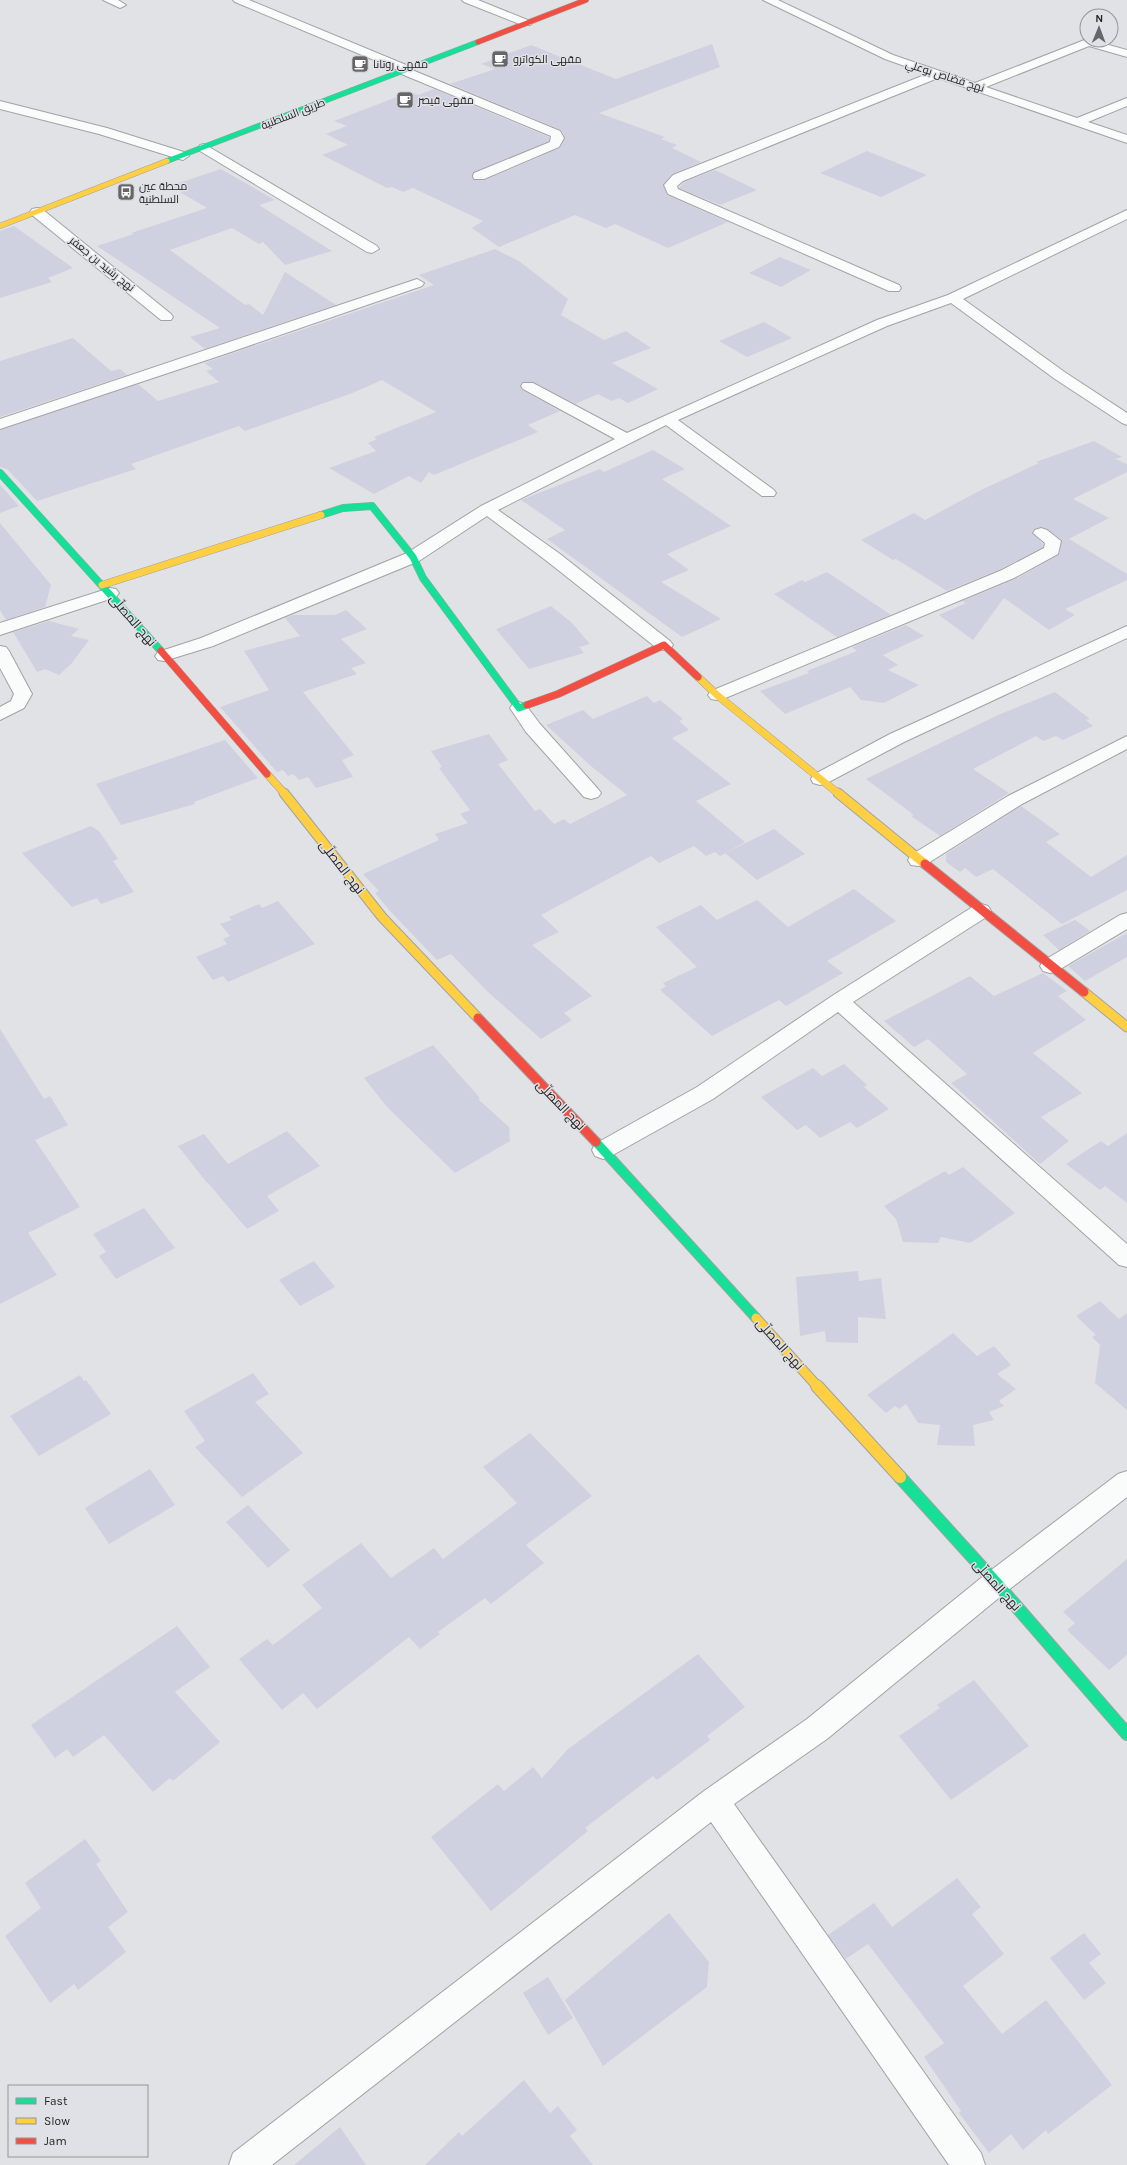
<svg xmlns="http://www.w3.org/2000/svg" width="1127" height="2165" font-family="Karla,Cairo,sans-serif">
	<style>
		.building { fill: #d0d1e0 }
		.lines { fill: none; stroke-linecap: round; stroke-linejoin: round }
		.street-casing { stroke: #a1a2a4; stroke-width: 2 }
		.fast-far3-casing { stroke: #a1a2a4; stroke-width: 6 }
		.fast-far2-casing { stroke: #a1a2a4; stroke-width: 8 }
		.fast-far1-casing { stroke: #a1a2a4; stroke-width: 11 }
		.fast-casing { stroke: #a1a2a4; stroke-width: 14 }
		.slow-far3-casing { stroke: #a1a2a4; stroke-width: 6 }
		.slow-far2-casing { stroke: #a1a2a4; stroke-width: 8 }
		.slow-far1-casing { stroke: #a1a2a4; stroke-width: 11 }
		.slow-casing { stroke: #a1a2a4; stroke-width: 14 }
		.jam-far2-casing { stroke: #a1a2a4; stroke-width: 6 }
		.jam-far1-casing { stroke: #a1a2a4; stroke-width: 8 }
		.jam-casing { stroke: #a1a2a4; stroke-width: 11 }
		.street { fill: #fafbfb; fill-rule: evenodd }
		.fast-far3 { stroke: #16e098; stroke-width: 5 }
		.fast-far2 { stroke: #16e098; stroke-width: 7 }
		.fast-far1 { stroke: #16e098; stroke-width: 9 }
		.fast { stroke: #16e098; stroke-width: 12 }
		.slow-far3 { stroke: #ffcf43; stroke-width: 5 }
		.slow-far2 { stroke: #ffcf43; stroke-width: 7 }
		.slow-far1 { stroke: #ffcf43; stroke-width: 9 }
		.slow { stroke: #ffcf43; stroke-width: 12 }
		.jam-far2 { stroke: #f24e42; stroke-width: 5 }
		.jam-far1 { stroke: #f24e42; stroke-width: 7 }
		.jam { stroke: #f24e42; stroke-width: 9 }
		.labels { text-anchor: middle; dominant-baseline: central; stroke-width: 3; stroke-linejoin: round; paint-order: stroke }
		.far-poi-label { font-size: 11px; fill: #232325; stroke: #e0e1e6; text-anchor: start }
		.far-street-label { font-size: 11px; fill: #232325; stroke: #e0e1e6 }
		.street-label { font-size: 13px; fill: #232325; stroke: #e0e1e6 }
	</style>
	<rect width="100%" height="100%" fill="#e1e2e5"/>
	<path class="building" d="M712,44L720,67L599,113L665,137L661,139L677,145L672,148L701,162L672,174L663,184L667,195L728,222L668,248L615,224L606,228L575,215L499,247L472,228L483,221L413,188L403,192L392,187L387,188L322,155L348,145L326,134L347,126L334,121L410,92L418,95L434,89L549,137V141L473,173V180H485L560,148L565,137L561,130L450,84L495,69L481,64L531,45L616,79Z
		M867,151L927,175L881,197L820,173Z
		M221,169L275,200L259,205L332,251L285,265L263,242L259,244L232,228L170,250L245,305L249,304L263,315L285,272L336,305L205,349L190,337L220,328L97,246L134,234L131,233L207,208L170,186Z
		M715,170L757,190L720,205L679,188L684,182Z
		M14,226L73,268L48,278L52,282L0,298V231Z
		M495,249L519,261L568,299L561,315L604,340L626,331L651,348L612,363L658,389L628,403L619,398L611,401L598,394L575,404L534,382H523L520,385L522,390L560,411L528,425L538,432L434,475L429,472L421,483L409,476L374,494L329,468L376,451L368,443L377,439L374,437L436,412L382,380L350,394L245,431L239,426L131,464L136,469L37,501L7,469L0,467V430L138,384L158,401L219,382L206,371L213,369L204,363L434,285L419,275Z
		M780,257L811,270L781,287L749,273Z
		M764,322L792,338L747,357L719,341Z
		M73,338L111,371L120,369L127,375L0,417V361Z
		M1094,441L1122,457L1115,459L1127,464V472L1073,499L1109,518L1069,539L1127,574V580L1065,609L1075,615L1049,630L1004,598L973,640L939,615L966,603L962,601L1015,579L1059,555L1062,540L1047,529L1041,527L1035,529L1032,532L1043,544V547L1001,569L947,591L896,559L893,560L861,540L914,513L925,520L979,491L1039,463L1036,462Z
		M653,450L685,469L662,479L731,526L667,554L689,570L661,582L721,619L682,637L547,539L565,530L521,500L600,469L604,472Z
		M0,485L19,506L0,513Z
		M0,523L51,585L45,607L6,620L0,610Z
		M827,572L891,615L837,637L774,594L802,580L805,582Z
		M551,606L572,623L590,644L579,647L584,653L529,669L496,629Z
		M346,610L367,629L341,639L366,663L351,668L357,674L303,692L354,755L342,760L353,777L316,788L308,777L299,780L293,774L288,776L283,770L277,772L220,707L269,690L244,651L300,636L285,618L293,615H335Z
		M49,621L79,629L71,636L89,640L71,664L59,675L45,669L37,672L13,632Z
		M906,625L924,636L883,655L898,665L888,670L919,685L884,703L861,700L850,687L785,714L760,691L809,673L807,671L857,651L852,647Z
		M1055,692L1090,719L1086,720L1093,726L1063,740L1056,736L1043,741L1036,736L973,769L1009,793L940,836L911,816L914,815L866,779L998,715Z
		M647,696L654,703L660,700L683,719L679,721L689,730L672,738L731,784L696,801L745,842L720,856L715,852L706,856L694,846L659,863L651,856L541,915L559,932L532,945L592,996L564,1013L572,1020L541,1039L488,992L451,954L437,960L390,911L375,893L379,891L363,874L439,840L435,834L468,823L460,814L470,810L439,768L442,767L431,751L489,734L508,760L498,764L535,811L540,809L554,824L564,819L570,824L627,795L592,767L546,725L583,710L593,719Z
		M225,740L258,778L194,802L195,804L121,825L96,784Z
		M1021,806L1060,834L1046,842L1091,877L1127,855V890L1062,924L993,869L976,877L965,868L960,872L946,862V854Z
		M91,826L99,831L118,859L113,861L134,892L101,904L97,898L72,907L22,853Z
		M774,829L805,854L757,880L725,853Z
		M854,889L896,921L827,961L843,973L786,1006L779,1000L712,1036L660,990L666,986L663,983L697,967L656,927L701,905L717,920L757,900L788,927Z
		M278,901L315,944L228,982L223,976L213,980L196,957L227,944L223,939L230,936L220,924L232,920L229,917L259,904L262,908Z
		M1075,920L1090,931L1059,950L1043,935Z
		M1127,933V957L1085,981L1068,966Z
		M1043,973L1067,991L1058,996L1086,1020L1033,1053L1082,1093L1041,1117L1069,1141L1040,1164L951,1083L967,1074L928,1039L914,1047L884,1021L970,976L994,996Z
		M0,1029L44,1099L50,1096L68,1125L35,1140L80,1207L28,1233L57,1275L0,1304Z
		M433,1045L480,1098L478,1099L509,1127L510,1141L455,1173L388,1108L364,1078Z
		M844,1064L867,1085L864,1087L889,1109L857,1128L850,1122L820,1138L806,1125L797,1130L761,1097L813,1068L822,1076Z
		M287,1131L320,1166L267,1196L279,1211L247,1229L208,1183H207L178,1146L204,1134L228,1164Z
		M1127,1133V1203L1105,1186L1100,1190L1066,1164L1101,1141L1108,1146Z
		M963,1167L1015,1213L970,1243L941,1237L938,1243L903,1242L896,1219L884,1206L945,1171L949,1175Z
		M144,1208L175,1248L116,1279L99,1256L106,1252L93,1234Z
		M314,1261L335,1287L300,1306L279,1280Z
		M858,1271L859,1281L881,1278L886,1319L858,1317V1343L826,1342L825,1331L800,1336L796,1277Z
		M1100,1301L1119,1319L1127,1313V1410L1095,1383L1100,1345L1092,1337L1096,1335L1076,1316Z
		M953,1333L977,1356L994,1346L1011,1365L997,1374L1016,1389L999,1401L1004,1406L989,1412L994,1420L973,1425L975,1446L937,1445L940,1425L918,1423L906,1404L899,1409L895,1406L886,1413L867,1395Z
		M253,1373L269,1394L255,1402L303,1453L242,1497L195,1447L205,1441L184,1411Z
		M80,1375L84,1381L86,1380L111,1414L39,1456L10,1416Z
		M530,1433L592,1496L526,1545L544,1563L491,1604L485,1598L438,1632L440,1634L420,1649L409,1637L317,1709L303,1693L282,1710L239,1659L267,1639L273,1645L322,1608L302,1585L361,1543L391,1578L434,1548L443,1559L517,1503L483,1467Z
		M150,1469L175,1505L109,1544L85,1508Z
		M248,1505L290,1550L268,1568L226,1522Z
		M1127,1559V1655L1109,1670L1067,1630L1075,1623L1063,1612Z
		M177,1626L210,1667L175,1692L220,1742L173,1781L170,1778L153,1792L104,1735L73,1757L67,1749L55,1758L31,1725Z
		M698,1654L745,1707L707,1736L710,1740L657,1780L653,1776L585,1828L588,1831L491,1911L431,1837L498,1784L504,1791L533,1767L542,1778L568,1749Z
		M974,1680L1029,1746L951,1800L899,1736L940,1708L937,1705Z
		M85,1839L101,1861L96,1864L128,1912L108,1927L126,1952L78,1990L74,1984L50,2003L5,1936L41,1908L25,1883Z
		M957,1878L981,1907L972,1914L1004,1954L963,1986L1002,2034L1046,2000L1112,2085L1048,2134L1046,2130L1023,2150L1011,2134L989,2153L959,2113L961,2111L924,2057L944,2043L868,1944L846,1959L828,1935L874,1903L892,1927Z
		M669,1913L709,1962L707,1987L603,2066L565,2000Z
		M1084,1933L1101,1954L1089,1963L1106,1983L1084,2000L1050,1958Z
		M548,1977L573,2018L548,2035L523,1993Z
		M524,2080L550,2113L558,2106L577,2130L570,2136L593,2165H425L459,2132L462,2136Z
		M340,2127L366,2165H294Z"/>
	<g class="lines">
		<defs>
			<path id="street" d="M103,0H118L126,5L120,8Z
				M233,0H249L411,67L412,70L560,131L564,138L559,147L484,179H474L473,176L474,173L550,142L551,136L399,73L398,70L235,2Z
				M462,0H478L530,21L532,23L530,25H522L464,2Z
				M763,0H778L893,55L975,83L1087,39L1127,50V57L1089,46L986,87L1077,118L1127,98V106L1088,122L1127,135V143L938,78L683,181L677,186L678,189L899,285L901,288L899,291H889L668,194L664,185L673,175L927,74L885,59Z
				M0,101L107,128L187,153L189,156L183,160L179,159L99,134L0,109Z
				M204,144L377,246L379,249L372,253L367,252L200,151L198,148L200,145Z
				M37,208L42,209L171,314L173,317L171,320H161L32,215L30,212L32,209Z
				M1127,210V219L963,299L1066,373L1127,413V425L1122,423L1055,379L951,303L887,326L678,420L774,490L776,493L774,496H762L666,425L498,510L560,554L670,641L673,645L670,649L664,650L658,649L548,562L487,516L419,561L213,646L164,661L158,660L155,656L158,652L201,638L407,553L481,506L615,439L523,389L521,386L523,383H533L627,433L877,320L948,295Z
				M417,279L424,283L422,286L228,353L0,429V419Z
				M1041,528L1047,530L1061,541L1058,554L1014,578L723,699L717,700L711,699L708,695L711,691L1002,570L1044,548L1045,543L1033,533L1035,530Z
				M110,588L116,589L119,593L116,597L0,635V623Z
				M1127,626V638L904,742L827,783L820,785L813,783L811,779L813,775L890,734Z
				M0,646L6,647L9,651L32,694L24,708L0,720V707L11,701L14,694L0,668Z
				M519,702L525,704L540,724L598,789L601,793L598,797L591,799L584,797L526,732L510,708L513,704Z
				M1127,736V749L1022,804L925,865L918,866L911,865L908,860L911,855L1008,796Z
				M981,904L988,906L991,911L988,916L853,1002L1127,1244V1267L1119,1265L838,1012L713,1099L611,1156L603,1159L595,1156L592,1150L595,1144L697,1087L832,996L974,906Z
				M1127,913V929L1057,971L1050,973L1043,971L1040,966L1043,961L1120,915Z
				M1127,1471V1497L1006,1592L827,1739L734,1804L981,2153L985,2165H949L711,1822L272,2165H229L233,2153L704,1791L807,1719L986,1574L1118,1474Z"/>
			<path id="fast-far3" d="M167,161L478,42"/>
			<path id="fast-far2" d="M0,473L161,651
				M321,515L343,508L372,506L413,557L423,578L519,708L527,705"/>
			<path id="fast-far1" d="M596,1142L756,1318"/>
			<path id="fast" d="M900,1477L996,1583L1127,1734"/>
			<path id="slow-far3" d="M0,226L167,161"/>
			<path id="slow-far2" d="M102,585L321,515
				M698,677L717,695L839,794
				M267,774L285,794"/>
			<path id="slow-far1" d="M284,793L382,917L478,1018
				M838,793L925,864
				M1084,992L1127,1027
				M756,1318L818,1387"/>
			<path id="slow" d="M817,1386L900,1477"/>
			<path id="jam-far2" d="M478,42L586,0"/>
			<path id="jam-far1" d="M161,651L267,774
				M527,705L558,694L664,645L698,677"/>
			<path id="jam" d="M925,864L1084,992
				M478,1018L596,1142"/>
		</defs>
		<use href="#street" class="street-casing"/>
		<use href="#fast-far3" class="fast-far3-casing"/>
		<use href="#fast-far2" class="fast-far2-casing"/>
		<use href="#fast-far1" class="fast-far1-casing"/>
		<use href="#fast" class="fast-casing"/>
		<use href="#slow-far3" class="slow-far3-casing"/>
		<use href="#slow-far2" class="slow-far2-casing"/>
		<use href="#slow-far1" class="slow-far1-casing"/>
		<use href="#slow" class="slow-casing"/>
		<use href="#jam-far2" class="jam-far2-casing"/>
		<use href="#jam-far1" class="jam-far1-casing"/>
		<use href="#jam" class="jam-casing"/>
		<use href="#street" class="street"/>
		<use href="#fast-far3" class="fast-far3"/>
		<use href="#fast-far2" class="fast-far2"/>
		<use href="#fast-far1" class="fast-far1"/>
		<use href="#fast" class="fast"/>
		<use href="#slow-far3" class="slow-far3"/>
		<use href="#slow-far2" class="slow-far2"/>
		<use href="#slow-far1" class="slow-far1"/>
		<use href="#slow" class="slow"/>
		<use href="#jam-far2" class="jam-far2"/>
		<use href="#jam-far1" class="jam-far1"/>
		<use href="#jam" class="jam"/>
	</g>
	<defs>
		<symbol id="cafe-square" viewBox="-11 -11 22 22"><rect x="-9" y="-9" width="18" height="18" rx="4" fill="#666668" stroke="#e0e1e6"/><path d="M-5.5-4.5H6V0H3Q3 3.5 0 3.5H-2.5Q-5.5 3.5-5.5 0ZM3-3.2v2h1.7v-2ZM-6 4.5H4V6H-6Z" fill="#fff"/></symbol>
		<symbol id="bus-square" viewBox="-11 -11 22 22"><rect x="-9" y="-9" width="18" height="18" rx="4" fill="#666668" stroke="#e0e1e6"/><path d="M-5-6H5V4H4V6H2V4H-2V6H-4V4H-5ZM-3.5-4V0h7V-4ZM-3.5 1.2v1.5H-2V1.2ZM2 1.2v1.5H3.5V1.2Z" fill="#fff"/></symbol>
	</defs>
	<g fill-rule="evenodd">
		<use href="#cafe-square" x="490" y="49" width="20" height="20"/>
		<use href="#cafe-square" x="350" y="54" width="20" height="20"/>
		<use href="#cafe-square" x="395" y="90" width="20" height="20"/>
		<use href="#bus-square" x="116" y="182" width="20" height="20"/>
	</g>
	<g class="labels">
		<g class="far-poi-label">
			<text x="513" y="59">مقهى الكواترو</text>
			<text x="373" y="64">مقهى روتانا</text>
			<text x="418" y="100">مقهى قيصر</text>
			<text x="139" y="186">محطة عين<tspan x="139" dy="13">السلطنية</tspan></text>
		</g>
		<g class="far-street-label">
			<text transform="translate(945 76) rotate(18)">نهج قصّاص بوعلي</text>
			<text transform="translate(293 114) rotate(-21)">طريق السلطنية</text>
			<text transform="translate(102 264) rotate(39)">نهج رشيد بن جعفر</text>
		</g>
		<g class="street-label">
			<text transform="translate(133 620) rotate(49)">نهج المصلّى</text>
			<text transform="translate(342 867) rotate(52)">نهج المصلّى</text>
			<text transform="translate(561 1105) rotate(46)">نهج المصلّى</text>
			<text transform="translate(780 1344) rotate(48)">نهج المصلّى</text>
			<text transform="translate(997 1585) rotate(48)">نهج المصلّى</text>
		</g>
	</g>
	<rect x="8" y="2085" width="140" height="72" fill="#e0e1e6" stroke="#949599"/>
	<rect x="16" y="2098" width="20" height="6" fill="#16e098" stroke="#949599"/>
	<text x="44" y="2105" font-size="12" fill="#232325">Fast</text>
	<rect x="16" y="2118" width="20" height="6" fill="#ffcf43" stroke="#949599"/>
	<text x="44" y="2125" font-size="12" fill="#232325">Slow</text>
	<rect x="16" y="2138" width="20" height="6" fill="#f24e42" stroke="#949599"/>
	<text x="44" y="2145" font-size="12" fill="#232325">Jam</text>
	<g transform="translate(1099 28) rotate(1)"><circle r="19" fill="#e0e1e6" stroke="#949599"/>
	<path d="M0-3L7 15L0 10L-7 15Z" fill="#666668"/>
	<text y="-6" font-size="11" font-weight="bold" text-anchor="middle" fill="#232325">N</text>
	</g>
</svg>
